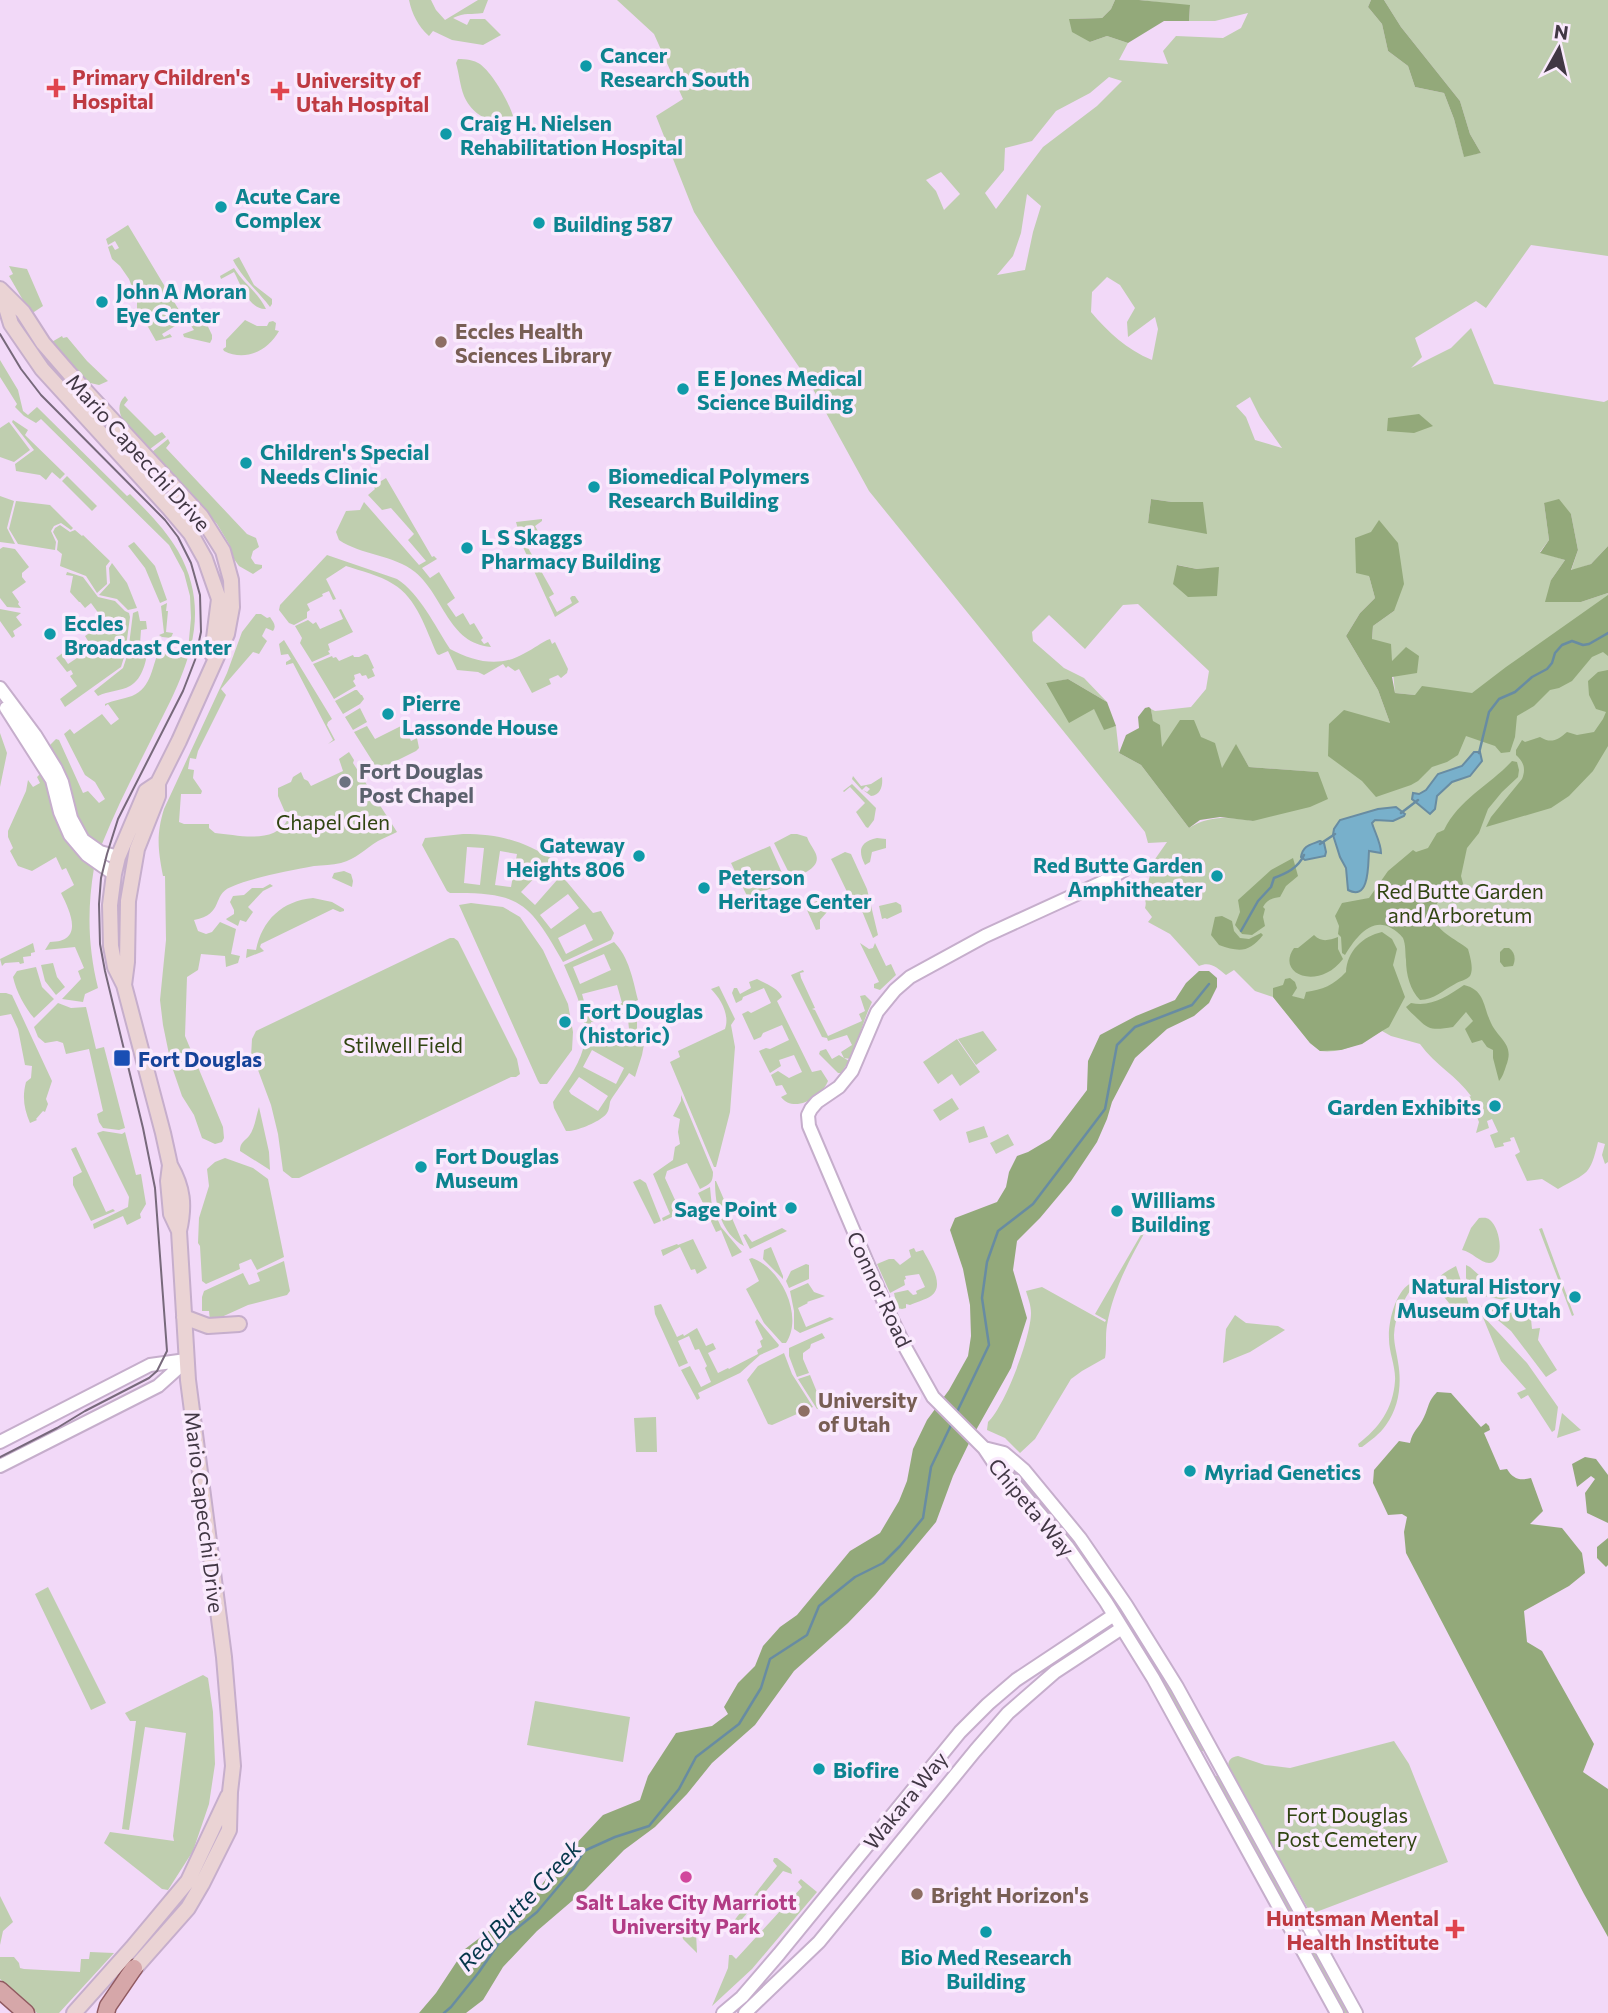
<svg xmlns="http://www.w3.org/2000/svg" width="1608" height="2013" font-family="Commissioner,sans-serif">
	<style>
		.green { fill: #bfceaf; fill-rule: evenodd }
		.forest { fill: #93a97a }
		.water { fill: #78b0cb; stroke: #688ca2; stroke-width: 2 }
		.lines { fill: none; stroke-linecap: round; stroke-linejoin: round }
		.stream { stroke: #688ca2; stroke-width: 2.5 }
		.tertiary-casing { stroke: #c6aecc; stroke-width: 16 }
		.secondary-casing { stroke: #c6aecc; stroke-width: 18 }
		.primary-casing { stroke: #905a60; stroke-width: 19 }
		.tertiary { stroke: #fff; stroke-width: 12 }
		.secondary { stroke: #ead3d4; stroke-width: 14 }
		.primary { stroke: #d6a7a9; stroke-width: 16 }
		.tram { stroke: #77697b; stroke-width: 2 }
		.culture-dot { fill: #0f9aa8; stroke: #faeafd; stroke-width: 2.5 }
		.health-dot { fill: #e0444e; stroke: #faeafd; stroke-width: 2.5 }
		.education-dot { fill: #8d6e63; stroke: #faeafd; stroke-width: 2.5 }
		.worship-dot { fill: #6b7280; stroke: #faeafd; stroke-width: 2.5 }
		.transit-dot { fill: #1a4fb4; stroke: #faeafd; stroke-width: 2.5 }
		.hotel-dot { fill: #d1479c; stroke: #faeafd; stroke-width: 2.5 }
		.labels { text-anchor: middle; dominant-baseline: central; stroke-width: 7; stroke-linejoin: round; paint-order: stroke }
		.culture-label { font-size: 21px; font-weight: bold; fill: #0d838f; stroke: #faeafd; text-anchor: start }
		.health-label { font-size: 21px; font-weight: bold; fill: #be3a42; stroke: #faeafd; text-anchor: start }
		.education-label { font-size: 21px; font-weight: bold; fill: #785e54; stroke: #faeafd; text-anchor: start }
		.street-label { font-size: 21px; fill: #413744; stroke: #faeafd }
		.worship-label { font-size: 21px; font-weight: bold; fill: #5b616d; stroke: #faeafd; text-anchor: start }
		.park-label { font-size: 21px; fill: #314512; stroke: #faeafd }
		.transit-label { font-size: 21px; font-weight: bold; fill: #164399; stroke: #faeafd; text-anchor: start }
		.hotel-label { font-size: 21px; font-weight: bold; fill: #b23c85; stroke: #faeafd }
		.water-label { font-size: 23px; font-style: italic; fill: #06384b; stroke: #faeafd }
	</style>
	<rect width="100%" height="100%" fill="#f2d9f8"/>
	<path class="green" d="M409,0H431L436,10L445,20L478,0H488L483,13C471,15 465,12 453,18L467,25L470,19H485L501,35L483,45L452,40L433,31L429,36C418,26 412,14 409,0Z
		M617,0H1115L1111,9L1102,18L1070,19L1090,42L1107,36L1128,43L1119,60L1168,64L1163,51L1176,36L1223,38L1241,28L1248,13L1215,21H1189L1190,6L1139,0H1371L1368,7L1382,24L1388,51L1408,66L1415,87L1444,93L1454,119L1464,156L1481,153L1470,134L1460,101L1401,27L1384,0H1608V256L1531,245L1486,308L1476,301L1415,338L1422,357L1411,368L1451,348L1471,328L1494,384L1604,402L1608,400V546L1591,564L1571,571L1578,550L1571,514L1544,503L1549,540L1540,552L1565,560L1551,580L1581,602L1608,593V1162L1605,1164L1602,1155L1605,1144L1598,1142C1590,1176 1588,1172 1558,1189L1542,1179L1527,1181L1515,1155L1520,1152L1514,1137L1510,1138L1511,1141L1503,1143L1504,1146L1495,1148L1490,1135L1498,1132L1492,1119L1487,1121L1489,1128L1476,1133L1479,1122L1469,1097L1471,1096C1457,1076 1435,1065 1420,1044L1391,1036L1382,1031C1363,1042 1343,1054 1320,1051L1310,1043L1273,997L1255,991L1234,970L1226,975C1217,968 1211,961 1199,966L1170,934L1148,922L1152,917L1145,908C1147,901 1145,898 1138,895L1147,888L1153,862L1167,842L1148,843L1145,832L869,491L808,380L715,245L694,212L656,116L683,99L654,34ZM1109,77L1122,81L1097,106L1043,147L996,209L985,193L1004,170L1005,148L1032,141L1056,111L1090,93ZM941,172L960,194L944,210L936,191L926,180ZM1027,194L1041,206L1033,232L1025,270L997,275L1013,256L1021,233ZM1107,277L1120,285L1135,308L1127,322L1128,337L1155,317L1158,329L1152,360C1126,349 1109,333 1091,312L1092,292ZM1250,397L1260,417L1282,448L1255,440L1246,417L1236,406ZM1151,499L1172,502H1203L1148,523ZM1178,565L1197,569L1219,568L1174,584ZM1369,576L1394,611L1373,626L1372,639L1392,662L1395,693L1415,695L1362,781L1390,723L1378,690L1346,636L1360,613L1375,598ZM1138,604L1209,671L1206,689L1191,707L1155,711L1151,709L1153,722L1162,748L1222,769L1236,745L1249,767L1317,772L1253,821C1230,817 1209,815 1189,828L1141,765L1119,753L1116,726L1104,729L1094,708L1046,684L1068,679L1107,702L1084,678L1064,668L1033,641L1032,632L1049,615L1085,649L1123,605Z
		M458,59C466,59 474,60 480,64C493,74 509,102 513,116C495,129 472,115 464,96C460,86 459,73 456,63Z
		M128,225L185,320L162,334L164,337L170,334L172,337L156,341L143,318L153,315L157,323L162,320L158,314H156L154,312L141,316L137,309V300L129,279L120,266L112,259L108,247L112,245L115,250L119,248L115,241L108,245L106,239Z
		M239,257L254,285L272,299V304L270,307C258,291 243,279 233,260Z
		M9,266L27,269L43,306L31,314L9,276L13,274Z
		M234,268C243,283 259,293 266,309C249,310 241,285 234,272L221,279L220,276Z
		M200,310L212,335V339L210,343L184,337L183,334L194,330L187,320Z
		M245,320L257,326H267L269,322L273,321L276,323L275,330L279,331C268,351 245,362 224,351L223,349L226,347V340Z
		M62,336L63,338L67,337L87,361L108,381L99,385L86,382L50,343Z
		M0,360L18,390L23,411L28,415L37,407L127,496L130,494C148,512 165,529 178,551C217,620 181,680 150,742C133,776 116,809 102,844H96L84,836L48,747L56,739L59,740L83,793L88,791L99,803L105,799L95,782L85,775L64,734L70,729L74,734L102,714L111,725L119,719L108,704L105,706V704C114,700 123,699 132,696C152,688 152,665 160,648L188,650L191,618L190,596L184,573L169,545L41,419L36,423L24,416L15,407L17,404L0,377Z
		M125,396L128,400L124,405L155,436L162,432L166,437L150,449C137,436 107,414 125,396Z
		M13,420L28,430L25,435L65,474L60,479L52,472L46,480L40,475L16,471L15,464L34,450L12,422Z
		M9,422L30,450L14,462L0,457V428Z
		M168,439L170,443L166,448L247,534L256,538L259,547L253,551L251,558L255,564L262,565V568L253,574L239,566L234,559L229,544L217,524L152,452Z
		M67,476L97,506L92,511L62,481Z
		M386,478L432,557L434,556L437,559L422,568L430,578L439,572L455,598L447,604L456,617L463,613L470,625L474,623L483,638L481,640L484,644L488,642L491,647C448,643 444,596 415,572C394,555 361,555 339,540L336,532L346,511L360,510L364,502L419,565L426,561L408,540L414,534L391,508L382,510L368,495L375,489L373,486Z
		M0,496L14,501L7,528L15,544L0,542Z
		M16,501L50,505L73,528L71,530L61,523L54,526L51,531L56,542L55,550L18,544L9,529Z
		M542,519V521L535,526L538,531L532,536L535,541L527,546L554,594L549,597L557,612L572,603L570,598L572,596H575L579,602L555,617L523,547L516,522Z
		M60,525L70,532L75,530L82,536L83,535L110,561L106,566L107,584L97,593L86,576L60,566L62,554L57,550L58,541L53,532L55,528Z
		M134,542L155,566L167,600L160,603L145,568L128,546Z
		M3,547L15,549L29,567L22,573V577L26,582L12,592L19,602L18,604L21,608L7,607L0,598V549Z
		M327,555L397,579C420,594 435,626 450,649C475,662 500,668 525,653C534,649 541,642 550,639L552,644L555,642L568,669L567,673L561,678L558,675L549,679L551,684L532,693L519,669L515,671L508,666L506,668L503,664L484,675L478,672L457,670L448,651L439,655L437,654C426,630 417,598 393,584C379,575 361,571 346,566L326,579L336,599L333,600L329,591L322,594L323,596L307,604L310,610L307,612V618L294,625L289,623L279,610L280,605Z
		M112,563L127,583L137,608L128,610L117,599L99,595L110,583L109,568Z
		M67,572L83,577L98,597L115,601L125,611L129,613L130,617L125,654L121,667L65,707L60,699L77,686L70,676L73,674L71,670L67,672L56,658L68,649L69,650L62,655L68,664L77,658L70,647L75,644L79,648L88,641L85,636L94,630L96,631L97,628L105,622L91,603L85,608L80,602H79L70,592L73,576L66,575Z
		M167,603L166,611H168L166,632L173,633L171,638L162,637L159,635L164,633L161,606Z
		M0,609L21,613L16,617L22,625L13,631L15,636L12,638L0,621Z
		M341,609L353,632L328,644L330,650L328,651L330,654L312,662L300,643L302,638L295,626L308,620L313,624L316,622L320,629L343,619L339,610Z
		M138,611L140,621H146L147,629L141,630L140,644L148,646C147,659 143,679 130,686C121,691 108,691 98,696L94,691L123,668L128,653L133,613Z
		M256,614H261L267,618L270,617C273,622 277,625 273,631L266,628L262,636L267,641L259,654L253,652L221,689L226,695L198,751L196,759L190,758L188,769L194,770L193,778L202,791L201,794H181L179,822L184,824H209V828L215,833C238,835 275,845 288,819L278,796V788L291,782L293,777L301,772L304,779L308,781L311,786L343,771L339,759L349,752L354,760L353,763L397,832C391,835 384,838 378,841C365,849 356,859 341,863C332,865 323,865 314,866C291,870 251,878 231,887C211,895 225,914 194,920L198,931L206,934L212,932L220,922L236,929L231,954L240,956L238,963L226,967L225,956L201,954L198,970L187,977L185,1036L223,1127L224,1138L222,1142L215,1144L202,1138L194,1115L182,1096L171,1064L163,1025L160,1000L166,940L165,876H163C158,850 156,835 164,809L227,673L242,632Z
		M284,640L332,719L328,722L327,725L335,740L328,744L333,740L293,663L286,665V662L291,659L288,654L281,655L279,644Z
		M365,654L368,655L374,668L372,669L375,676L368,679L366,675L362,676L360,673L354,675L355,679L353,681L356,686L334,699L313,664L332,656L333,658L336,657L339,661L353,655L354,657H359Z
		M355,690H357L361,695H362L364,699L360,704L343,714L335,701Z
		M360,708L367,722L353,730L345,717Z
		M367,726L375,739L401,726L403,729L405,728L411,741L417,738L419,748L416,751L378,770L354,732Z
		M0,733L7,753L0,787Z
		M40,774C49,788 51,801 55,816C62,839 76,854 94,868C87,910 88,947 98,988L85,994L83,1002L62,999L81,979L78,971L84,968L75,947L45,950L50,942C85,942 70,911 61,893L74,885L66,868L62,870L56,857L32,871L18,866L10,851L13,848L8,837V831L26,791L28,780L33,787L40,783L37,777Z
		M853,776L861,786L871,784L882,777C883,785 881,795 871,796L863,790L867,792L870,789L866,786L862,790L852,779Z
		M852,784L876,808L874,820L868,828L866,827L856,812L865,803L850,787L844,792L843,791Z
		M463,834C500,834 523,841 554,860V861L549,863V865L567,882L593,913L601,911L614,933L611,940L563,962C529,902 520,892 450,893L447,891L422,845L425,838ZM467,847L484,848L480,885L464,883ZM500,851L517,854L511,887L495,885ZM544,868L557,880L535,905L521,892ZM568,894L579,908L551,929L540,915ZM585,924L593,940L566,954L558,938Z
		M791,834H797L807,837C809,843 812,846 815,852C823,867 803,874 792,879L774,843Z
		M877,838L886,839V848L872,852L870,862L865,865C858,851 859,842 877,838Z
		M770,846L786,882L748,898L731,863Z
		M845,852L851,854L867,889L878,935L873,938L862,911H858C848,896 840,876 831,859Z
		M344,871L351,874L353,881L352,887L332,878L334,873Z
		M270,884L273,886L263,891L248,907L253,912L246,922L240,920L238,926L227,920L226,919L234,914V910L230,902L233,896L244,895L252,888H263Z
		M313,898L332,902L344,909V911L340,912L333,909L261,944L260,947L264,951L246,958L247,949L256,950C262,920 282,901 313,898Z
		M821,899L827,912L820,920V929L816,930L807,910L810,908L808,905Z
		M896,902L901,905L902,912L887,919L885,918L882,919L879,906Z
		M471,903L503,907L520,917L543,950L568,1004L573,1032L572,1050L547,1084H540L538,1081L459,905Z
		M450,938H454L458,941L517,1059L520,1074L516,1077H511L299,1178H292L283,1171L278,1134L271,1105L258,1070L251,1057L252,1039L256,1031Z
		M614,942C629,957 633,980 638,1000L633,1002L635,1015L643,1018H637V1032L645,1039L642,1055L635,1077L629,1073C625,1080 612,1097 610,1102C609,1108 609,1113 603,1117C596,1123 575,1132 566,1131L554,1108L553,1102C563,1086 578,1068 583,1049C590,1020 575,991 564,965ZM604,954L611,970L580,984L573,967ZM617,985L622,1003L587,1012L582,994ZM628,1019L630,1039L593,1042L591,1022ZM592,1050L624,1068L616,1084L583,1067ZM579,1077L608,1096L598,1111L571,1094L569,1091Z
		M33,943L35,952L31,953V956L23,957L24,963L20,964L19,962L5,963L2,966L0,959Z
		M860,943L869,949L873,948L875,943L886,966L891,964L896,975L880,990L874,988V984L879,982Z
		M53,963L57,977L65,987L56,995L45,981L41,965Z
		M36,967L42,987L54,999L34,1018C25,1008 16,991 13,977L17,971Z
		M803,970L804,972L800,973L801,978L815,1008L812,1009L815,1010L828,1036L862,1021L859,1014L865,1011L860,996L865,995L872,1002C863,1020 859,1040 851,1059L844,1058L841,1052L852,1045L847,1035L828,1041L827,1038L822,1037L791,975Z
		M757,979C766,984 778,988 782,997L777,1001L812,1072L821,1070L828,1081C822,1097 794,1114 781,1097L787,1094L782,1085L776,1086L771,1075L778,1071L789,1078L802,1072L794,1055L779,1060L781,1066L770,1073L759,1051L766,1048L770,1049L789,1040L782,1025L763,1033L761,1037L754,1040L742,1014L748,1011L751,1013L771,1003L764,988L743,997L742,1000L736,1003L732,993L734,988H737L740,994L751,988L749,982Z
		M719,986L735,1019L731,1025L735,1047L730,1112L716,1167H714L670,1062L680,1057L678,1051L725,1029C730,1015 721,999 711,989Z
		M0,993H6L12,995L52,1081L46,1099L48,1104L45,1112L43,1111L36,1119L37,1120L30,1123C24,1109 22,1097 26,1082L31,1078L32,1066L25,1065L18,1029L11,1014L0,1016Z
		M58,1003L71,1008L86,1007L96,1049L104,1047L125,1128L119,1130L103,1128L99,1122L97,1114L103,1111L89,1049L66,1054L63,1043L57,1041L45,1043L38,1037L34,1027Z
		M983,1031L997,1050L976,1065L958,1039Z
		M957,1039L980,1072L960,1086L952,1074L938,1084L923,1062Z
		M826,1049L832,1059L839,1055L849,1061L841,1073H838L819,1054L820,1051Z
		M681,1095L713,1172C713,1183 710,1184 700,1189L687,1163L667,1171L665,1178L681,1213L663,1221L662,1218L670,1214L653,1174L673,1160L675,1147L680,1144L678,1132L680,1119L673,1116L681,1101Z
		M952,1098L959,1109L940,1121L933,1110Z
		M259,1107L269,1152L270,1170L240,1151C240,1142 244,1142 249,1136C255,1128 256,1116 259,1107Z
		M984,1126L988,1137L969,1143L966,1132Z
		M103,1131L122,1134L125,1132L136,1175L141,1174L146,1204L140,1214L141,1218L127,1225L123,1216L94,1229L93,1224L128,1207L129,1197L97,1133Z
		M1008,1134L1014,1145L996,1154L990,1143Z
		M76,1147L106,1212L113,1209L115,1211L91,1221L73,1185V1177L82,1172L71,1149Z
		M225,1158L253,1168L268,1179L284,1257L257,1270L251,1259L239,1264L240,1269L206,1284L202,1281L200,1246L198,1243L199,1218L209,1186L207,1169L215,1162Z
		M640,1179L646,1183L661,1221L654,1224L633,1182Z
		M715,1181H716L744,1246C721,1233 715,1206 715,1181Z
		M710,1187L712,1208L709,1209L704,1205L698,1193Z
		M714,1211L721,1227L742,1252L732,1257L721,1230L716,1232L709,1217L712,1214L711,1212Z
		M1479,1218C1484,1218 1486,1217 1490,1220C1499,1227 1505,1255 1493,1262C1484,1267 1473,1252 1462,1250L1471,1228Z
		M782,1228L787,1231L750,1249L743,1235L746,1234L752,1242Z
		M1542,1228L1574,1315L1572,1316L1539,1229Z
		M1143,1231L1145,1232C1128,1262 1113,1291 1107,1325C1105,1336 1107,1347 1105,1358L1082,1371L1071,1379L1035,1439L1020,1453L1005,1438L987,1430L988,1422C1005,1406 1031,1337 1031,1313C1031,1305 1028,1298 1026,1291L1042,1287L1105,1322L1106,1320L1095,1314Z
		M693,1239L707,1268L697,1274L695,1269L691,1270L680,1247L663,1256L661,1250L677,1244L678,1245Z
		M771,1247L783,1276V1279L763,1259L764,1250Z
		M914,1248L916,1252L923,1250C929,1262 946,1285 931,1296C925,1300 916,1302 910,1305L906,1304V1308L902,1309L897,1308L893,1299L895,1298L894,1293L908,1290L913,1295L917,1294L916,1291L925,1287L919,1274L905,1276L906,1279L904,1280L905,1285L890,1293L877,1264L889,1259H894L900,1265L911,1257L909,1250Z
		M752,1258C781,1268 804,1316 786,1343H782L764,1323L746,1289L759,1281L749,1259Z
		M284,1261L290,1291L287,1295L248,1305L215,1320L210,1321L209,1311H202V1297L204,1291L243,1273L249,1285L260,1281L257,1273Z
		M806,1264L809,1265V1279L789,1288L786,1281L791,1271Z
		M1466,1265L1470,1267L1489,1284L1508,1286L1512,1296L1504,1300L1474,1294L1466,1278Z
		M1456,1266L1469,1305L1459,1304L1453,1308L1437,1288C1436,1275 1446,1272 1456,1266Z
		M1413,1282L1414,1285C1403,1300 1395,1316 1394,1335C1394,1344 1397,1354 1398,1362C1402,1384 1399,1407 1386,1425C1380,1434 1370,1441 1362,1447H1359L1358,1444C1379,1428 1393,1409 1395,1381C1396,1367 1389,1353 1389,1339C1388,1321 1396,1289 1413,1282Z
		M808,1283L814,1292L825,1296L807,1302L808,1303L798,1308L806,1327L830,1317L834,1319L800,1333L794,1329V1311L790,1291Z
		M1493,1303L1503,1309L1516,1306L1531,1319L1532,1329L1540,1328L1538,1340L1557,1370L1546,1377L1511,1331L1481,1306Z
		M661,1304L677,1337L683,1334L684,1336L697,1328L706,1346L713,1343L716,1349L708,1353L718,1373L728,1368L729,1369L758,1354L757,1350L762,1347L760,1341L763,1339L755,1322L757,1319L779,1345L778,1347L760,1355L740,1373L698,1393L700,1398L697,1400L681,1370L690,1366L701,1387L711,1382L705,1368L707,1366L699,1349L695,1350L689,1336L678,1341L688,1363L679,1367L655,1314L654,1306Z
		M1235,1315L1246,1323L1278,1326L1285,1330L1250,1352L1223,1363L1226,1329Z
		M1482,1315L1527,1363L1558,1407L1555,1430L1552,1432L1528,1395L1521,1399L1517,1393L1526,1389L1501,1361Z
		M822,1333L825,1338L811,1344L810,1348L803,1353V1359L809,1373L797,1377L789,1356V1348Z
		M784,1353L792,1374L813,1407L772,1425L768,1424L747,1380L758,1366Z
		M810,1375L821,1402L819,1403L822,1407L817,1409L798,1379Z
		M1562,1413L1581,1430L1557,1438Z
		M656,1417L657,1452H636L634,1418Z
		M1026,1483L1072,1537L1071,1539L1023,1485Z
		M48,1587L106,1703L91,1710L35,1594Z
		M1146,1646L1174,1694L1204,1751H1200L1141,1648Z
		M203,1675L208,1678L213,1712L215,1764L209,1804L193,1851L168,1890L162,1889L104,1843L110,1832L174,1841L173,1836L186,1733L145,1727L129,1830L122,1829L136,1721H130L125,1713Z
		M535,1701L630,1717L623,1762L527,1745Z
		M1394,1741L1409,1764L1448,1862L1311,1914L1233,1778C1228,1769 1224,1758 1238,1756L1265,1765L1290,1768Z
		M1216,1776H1219L1294,1912L1292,1915L1289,1914L1215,1780Z
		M774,1858H777L791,1869L792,1874L783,1871L737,1925L742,1931L739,1932L724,1920L726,1918L733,1922L777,1866L773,1861Z
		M801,1879L817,1892L752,1969L712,2006L728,1968L729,1955H732L736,1959L802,1887L798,1882Z
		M0,1896L13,1922L3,1931L0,1945Z
		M687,1929H692L696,1932L697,1953L683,1939L682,1934Z
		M1311,1944L1349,2013H1343L1309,1950L1308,1945Z
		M90,1952L114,1953L59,2013H37L0,1979V1957H14L19,1963L20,1968L24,1969L80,1972L81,1959H89Z"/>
	<path class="forest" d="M1115,0H1139L1190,5L1189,21H1164L1128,43L1107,36L1090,42L1072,32L1069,19L1102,18L1111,9Z
		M1371,0H1384L1401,27L1460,101L1470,134L1481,153L1464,157L1454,119L1444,93L1415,87L1408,66L1388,51L1382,24L1368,7Z
		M1419,414L1433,426L1414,433L1387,431L1388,418Z
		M1151,499L1172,502H1203L1207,534L1148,523Z
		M1559,499L1571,514L1578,550L1571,570L1591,564L1608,546V593L1581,602H1545L1551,580L1565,560L1540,553L1549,540L1544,503Z
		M1379,520L1398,543L1404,584L1394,611L1373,626L1372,639L1391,644L1392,661L1406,647L1419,656L1417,673L1392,677L1395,693L1415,695L1422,686L1472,693L1506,667L1608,595V656L1603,652L1592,657L1572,681L1559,688L1550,690L1534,706L1517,716L1515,737L1510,752L1501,753L1495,746L1466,736L1458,755L1447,762L1432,767L1418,781L1411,785L1376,797L1362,781L1328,756L1329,724L1344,710L1390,723L1378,690L1346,636L1360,613L1375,598L1369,576L1356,573L1355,538L1371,532Z
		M1177,565L1197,569L1219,567L1217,596L1188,597L1173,584Z
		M1608,670V746L1593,771L1569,796L1551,808L1486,827L1491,817L1522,779C1526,769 1524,762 1516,755V750L1522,740L1525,742L1540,737C1551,744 1558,740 1567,732L1577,735L1594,732L1603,719L1606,712L1596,709L1589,695L1588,681L1598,672Z
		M1068,679L1107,702L1116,726L1104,730L1094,709L1069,723L1046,683Z
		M1149,707L1151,709L1153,721L1160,725L1162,747L1180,720H1194L1201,737L1215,743L1222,768L1236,744L1249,767L1318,772L1328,799L1310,807L1253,821L1220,817L1200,820L1189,828L1141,765L1119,753L1126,735L1139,728L1138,717L1145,708Z
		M1512,761L1517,762L1519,770L1518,777L1502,792L1488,809L1479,833L1467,848L1461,876L1464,887L1459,897C1449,898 1439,896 1435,908C1427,928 1455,938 1468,949C1470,956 1474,969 1470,976C1467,980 1459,981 1455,984C1443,990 1434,1000 1420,1000C1410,990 1406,974 1406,960C1405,953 1406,945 1403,938C1400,934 1395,930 1391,928C1371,916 1354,940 1345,955L1342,953L1341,937L1338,934L1339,926L1335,916L1342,903L1369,898L1388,871L1413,850L1416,852L1428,848L1437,833L1444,830C1459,799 1490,785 1512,761Z
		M1293,858L1298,876L1286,886L1280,897C1272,898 1267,900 1263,907L1265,909L1263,917L1265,926L1252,935L1242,934L1235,925L1240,912L1238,900L1271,870Z
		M1222,916L1232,921L1234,931L1240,938L1249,939L1261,933L1263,935C1249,953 1239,952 1219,945L1211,935L1215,917Z
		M1382,932L1392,939L1397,949L1393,965L1405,997L1389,1027L1382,1031L1362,1044L1341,1050L1320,1051L1310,1043L1273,997V988L1283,985L1285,979L1290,978L1295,982L1297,988L1292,996L1304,999L1306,992C1322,990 1334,985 1346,972C1347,951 1363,936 1382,932Z
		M1314,935C1322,943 1329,940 1338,937V949L1343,959C1319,991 1275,975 1294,948H1298Z
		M1504,948H1509C1515,952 1516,959 1513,966L1504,967L1500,962V952Z
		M1199,971H1209L1217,978V987L1209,1003L1194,1016L1167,1029L1135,1058L1112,1102L1107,1119L1097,1142L1071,1181L1040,1218L1017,1241L1013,1270L1027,1318L1011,1368L971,1439L953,1476L936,1522L875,1595L848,1623L794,1671L755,1725L712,1763L687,1794L655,1827L624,1850L586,1889L537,1931L503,1967L483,2000L466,2013H419L436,1993L465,1949L532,1898L557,1864L603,1815L640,1800L648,1776L676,1733L712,1726L728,1714L724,1707L738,1683L755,1666L763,1646L780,1627L797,1615L850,1551L880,1533L899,1501L907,1481L913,1449L927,1420L949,1390L968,1356L971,1336L970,1305L963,1269L950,1230L955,1218L997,1202L1006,1187L1009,1172L1017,1156L1028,1152L1050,1139L1087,1090L1088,1061L1100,1035L1136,1016L1175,1000L1186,983Z
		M1464,985C1485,990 1483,1006 1491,1023C1499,1040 1515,1044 1506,1066C1504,1072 1503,1076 1499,1081L1493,1058V1050L1487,1047L1482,1040L1472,1043L1465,1029L1473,1021L1466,1012L1453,1027C1438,1029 1430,1032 1419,1020C1414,1015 1410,1012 1406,1007L1411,1003C1432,1007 1446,997 1464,985Z
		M1437,1392L1451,1393L1481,1427L1486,1423L1489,1426L1490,1430L1484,1433L1500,1470L1507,1469C1513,1479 1520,1481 1531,1478L1543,1511L1530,1524L1562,1528L1582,1553L1585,1573L1569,1586L1524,1611L1527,1642L1542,1651L1594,1744L1583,1772L1608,1789V1937L1584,1894L1406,1553L1404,1532L1407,1517L1402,1514L1388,1515L1373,1483L1374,1470L1399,1441L1410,1443C1413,1430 1419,1428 1424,1417C1429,1406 1428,1401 1437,1392Z
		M1585,1457L1596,1459L1608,1475V1523L1587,1513L1585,1493L1595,1479L1591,1476L1577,1487L1572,1464Z
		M1608,1538V1565L1606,1567L1597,1558V1547Z"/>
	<path class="water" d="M1474,752H1480L1482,761L1470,776L1452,782L1437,796L1435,809L1430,814L1412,799L1413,793L1419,794L1426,790L1438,774L1462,766Z
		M1396,807L1405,814L1404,816L1393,821L1375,820L1372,823C1375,833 1381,843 1381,853L1369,851C1368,863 1370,902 1348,890L1346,868L1340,857L1333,835L1334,829L1340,820L1378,809Z
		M1320,841L1324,843L1326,852L1325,856L1305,860L1301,857C1303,845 1310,845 1320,841Z"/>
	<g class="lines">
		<path class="stream" d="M1479,753L1489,712L1499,699L1515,692L1532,677L1547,669L1552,663L1555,653L1562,645L1572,641L1583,645L1589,644L1608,633
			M1401,813L1418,800
			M1320,844L1335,834
			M1241,931L1258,901L1271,887L1274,878C1287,873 1298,868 1304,855
			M956,1414L989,1345L982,1298L987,1262L998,1231L1033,1204L1105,1109L1117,1045L1135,1027L1192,1005L1209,984
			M444,2013L451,2007L479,1972L499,1943L537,1912L573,1869L584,1851L615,1837L649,1826L679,1789L696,1757L739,1724L761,1688L770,1659L807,1635L819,1606L855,1577L883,1563L900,1546L923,1518L931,1467L952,1423"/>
		<defs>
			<path id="tertiary" d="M0,688L35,735L56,769L62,782L71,818L83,840L100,852L118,857
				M6,708L52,780L60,812L70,835L87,855L114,874
				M1124,870L1103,882L985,936L910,977L895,990L877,1012L852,1071L839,1087L817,1102L811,1109L808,1115L809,1126L886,1307L905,1347L933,1397L984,1448L994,1463L1013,1482L1067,1546L1106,1602L1153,1678L1337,2013
				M0,1442L150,1365L186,1360
				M984,1448L1004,1453L1024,1470L1080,1538L1126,1605L1177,1687L1356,2013
				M0,1466L158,1386L187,1360
				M723,2013L742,1997L779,1954L960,1732L988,1704L1016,1680L1114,1615
				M745,2013L819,1942L975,1751L1008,1713L1055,1672L1122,1628"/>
			<path id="secondary" d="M0,289L23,312L43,343L69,373L201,516L223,551L231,580L232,607L227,634L179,741L158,783V796L137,849L128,901L127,962L124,985
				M2,294L11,324L42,369L169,508L191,534L205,559L219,599L212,654
				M158,783L146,791L118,857L114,874L110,905L111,946L115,967L124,985L163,1133L170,1165L168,1181L171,1214L179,1231
				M184,1317L208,1326L239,1324
				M127,1977L188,1908L202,1884L229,1830L230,1792L233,1766L224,1657L188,1380L179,1231C185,1205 183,1188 170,1165
				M74,2013L132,1948L188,1881L228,1796"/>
			<path id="primary" d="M0,1990L26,2013
				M106,2013L108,2006L134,1968"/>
		</defs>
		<use href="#tertiary" class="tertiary-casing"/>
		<use href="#secondary" class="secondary-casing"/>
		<use href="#primary" class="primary-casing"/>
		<use href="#tertiary" class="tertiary"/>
		<use href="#secondary" class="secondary"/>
		<use href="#primary" class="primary"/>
		<path class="tram" d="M0,334L21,369L41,395L165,520L178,537L191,563L200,595L201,632L195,660L183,691L118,819L107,854L101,878L99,904L100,944L105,971L143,1128L155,1188L167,1351L157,1371L149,1378L85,1411L57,1428L0,1457"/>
	</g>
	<g class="culture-dot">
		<circle cx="586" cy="66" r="7"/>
		<circle cx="446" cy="134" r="7"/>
		<circle cx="221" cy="207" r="7"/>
		<circle cx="539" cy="223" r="7"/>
		<circle cx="102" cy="302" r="7"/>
		<circle cx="683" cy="389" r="7"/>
		<circle cx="246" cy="463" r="7"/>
		<circle cx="594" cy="487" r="7"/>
		<circle cx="467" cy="548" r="7"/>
		<circle cx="50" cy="634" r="7"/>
		<circle cx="388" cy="714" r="7"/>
		<circle cx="639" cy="856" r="7"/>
		<circle cx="1217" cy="876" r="7"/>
		<circle cx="704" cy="888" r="7"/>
		<circle cx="565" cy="1022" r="7"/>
		<circle cx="1495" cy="1106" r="7"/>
		<circle cx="421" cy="1167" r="7"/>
		<circle cx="791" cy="1208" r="7"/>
		<circle cx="1117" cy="1211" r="7"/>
		<circle cx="1575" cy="1297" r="7"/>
		<circle cx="1190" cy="1471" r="7"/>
		<circle cx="819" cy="1769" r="7"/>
		<circle cx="986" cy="1932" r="7"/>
	</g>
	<g class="health-dot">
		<path d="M52.5 77.5h7v7h7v7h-7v7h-7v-7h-7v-7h7z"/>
		<path d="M276.5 80.5h7v7h7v7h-7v7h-7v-7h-7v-7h7z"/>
		<path d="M1451.5 1918.5h7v7h7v7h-7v7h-7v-7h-7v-7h7z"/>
	</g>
	<g class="education-dot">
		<circle cx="441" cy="342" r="7"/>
		<circle cx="804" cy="1411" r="7"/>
		<circle cx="917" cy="1894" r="7"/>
	</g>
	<circle class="worship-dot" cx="345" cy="782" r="7"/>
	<rect class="transit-dot" x="113" y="1049" width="18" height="18" rx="3.5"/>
	<circle class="hotel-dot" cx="686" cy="1877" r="7"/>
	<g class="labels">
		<g class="culture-label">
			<text x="600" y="54">Cancer<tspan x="600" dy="24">Research South</tspan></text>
			<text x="460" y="122">Craig H. Nielsen<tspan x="460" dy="24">Rehabilitation Hospital</tspan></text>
			<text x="235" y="195">Acute Care<tspan x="235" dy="24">Complex</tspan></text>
			<text x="553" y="223">Building 587</text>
			<text x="116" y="290">John A Moran<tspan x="116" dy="24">Eye Center</tspan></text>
			<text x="697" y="377">E E Jones Medical<tspan x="697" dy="24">Science Building</tspan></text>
			<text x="260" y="451">Children's Special<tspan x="260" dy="24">Needs Clinic</tspan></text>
			<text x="608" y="475">Biomedical Polymers<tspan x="608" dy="24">Research Building</tspan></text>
			<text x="481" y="536">L S Skaggs<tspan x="481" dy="24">Pharmacy Building</tspan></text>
			<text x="64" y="622">Eccles<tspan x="64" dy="24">Broadcast Center</tspan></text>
			<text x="402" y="702">Pierre<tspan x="402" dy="24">Lassonde House</tspan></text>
			<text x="625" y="844" text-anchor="end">Gateway<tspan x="625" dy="24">Heights 806</tspan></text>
			<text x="1203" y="864" text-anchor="end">Red Butte Garden<tspan x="1203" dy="24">Amphitheater</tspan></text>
			<text x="718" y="876">Peterson<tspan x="718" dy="24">Heritage Center</tspan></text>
			<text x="579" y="1010">Fort Douglas<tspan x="579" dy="24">(historic)</tspan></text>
			<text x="1481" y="1106" text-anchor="end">Garden Exhibits</text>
			<text x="435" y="1155">Fort Douglas<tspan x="435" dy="24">Museum</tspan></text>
			<text x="1131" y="1199">Williams<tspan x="1131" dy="24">Building</tspan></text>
			<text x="777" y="1208" text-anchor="end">Sage Point</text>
			<text x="1561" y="1285" text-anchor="end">Natural History<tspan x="1561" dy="24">Museum Of Utah</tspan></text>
			<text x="1204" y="1471">Myriad Genetics</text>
			<text x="833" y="1769">Biofire</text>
			<text x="986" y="1956" text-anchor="middle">Bio Med Research<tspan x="986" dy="24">Building</tspan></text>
		</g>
		<g class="health-label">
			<text x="72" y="76">Primary Children's<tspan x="72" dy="24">Hospital</tspan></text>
			<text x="296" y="79">University of<tspan x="296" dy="24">Utah Hospital</tspan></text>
			<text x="1439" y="1917" text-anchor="end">Huntsman Mental<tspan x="1439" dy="24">Health Institute</tspan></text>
		</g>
		<g class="education-label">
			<text x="455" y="330">Eccles Health<tspan x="455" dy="24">Sciences Library</tspan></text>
			<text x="818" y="1399">University<tspan x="818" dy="24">of Utah</tspan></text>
			<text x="931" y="1894">Bright Horizon's</text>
		</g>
		<g class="street-label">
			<text transform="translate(139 452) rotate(48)">Mario Capecchi Drive</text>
			<text transform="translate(880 1289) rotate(65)">Connor Road</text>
			<text transform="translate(1032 1507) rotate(50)">Chipeta Way</text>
			<text transform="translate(205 1512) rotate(83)">Mario Capecchi Drive</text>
			<text transform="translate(905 1800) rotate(-51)">Wakara Way</text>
		</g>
		<g class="worship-label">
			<text x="359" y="770">Fort Douglas<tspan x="359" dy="24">Post Chapel</tspan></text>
		</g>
		<g class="park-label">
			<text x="333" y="821">Chapel Glen</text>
			<text x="1460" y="890">Red Butte Garden<tspan x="1460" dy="24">and Arboretum</tspan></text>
			<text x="403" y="1044">Stilwell Field</text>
			<text x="1347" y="1814">Fort Douglas<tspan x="1347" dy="24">Post Cemetery</tspan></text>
		</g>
		<g class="transit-label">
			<text x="138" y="1058">Fort Douglas</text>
		</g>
		<g class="hotel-label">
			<text x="686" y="1901">Salt Lake City Marriott<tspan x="686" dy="24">University Park</tspan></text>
		</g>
		<g class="water-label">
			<text transform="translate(519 1905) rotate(-47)">Red Butte Creek</text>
		</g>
	</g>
	<g transform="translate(1559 49) rotate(8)" stroke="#faeafd" stroke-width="5" paint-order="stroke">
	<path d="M0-5L12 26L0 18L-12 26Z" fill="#413744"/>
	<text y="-10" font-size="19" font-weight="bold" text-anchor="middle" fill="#413744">N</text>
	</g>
</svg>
